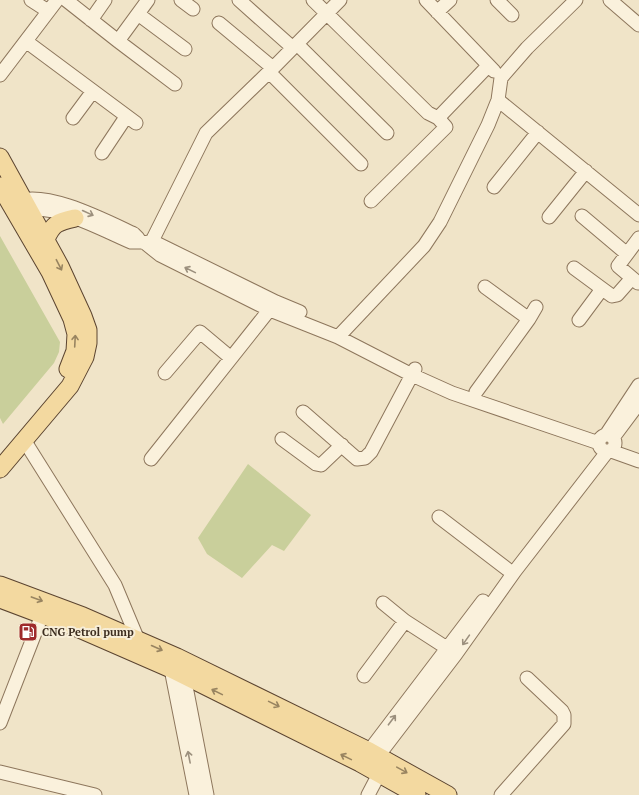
<svg xmlns="http://www.w3.org/2000/svg" width="639" height="795" font-family="'PT Serif',serif">
	<style>
		.green { fill: #c9cf9b }
		.lines { fill: none; stroke-linecap: round; stroke-linejoin: round }
		.minor-casing { stroke: #8d765c; stroke-width: 15 }
		.major-casing { stroke: #5b4430; stroke-width: 19 }
		.minor { stroke: #faf1dc; stroke-width: 13 }
		.major { stroke: #f3d9a0; stroke-width: 17 }
		.oneway { stroke: #9c907e }
		.oneway2 { stroke: #988460 }
		.labels { text-anchor: middle; dominant-baseline: central; stroke-width: 4; stroke-linejoin: round; paint-order: stroke }
		.poi-label { font-size: 11px; font-weight: bold; fill: #3d2e20; stroke: #f7eed8; text-anchor: start }
	</style>
	<rect width="100%" height="100%" fill="#f0e4c8"/>
	<path class="green" d="M0,236L60,342L59,352L54,363L3,424L0,418Z
		M248,464L311,515L284,551L272,545L242,578L207,554L198,538Z"/>
	<g class="lines">
		<defs>
			<path id="minor" d="M31,0L48,11
				M66,0L118,41L175,84
				M181,0L193,9
				M239,0L293,48
				M313,0L428,113L438,118
				M426,0L494,71
				M497,0L512,15
				M610,0L639,25
				M437,12L450,0
				M138,14L185,49
				M91,20L105,0
				M219,23L273,68
				M118,41L148,0
				M27,42L136,123
				M297,44L387,133
				M269,72L361,164
				M0,75L57,0
				M498,100L639,215
				M73,118L93,91
				M102,153L126,117
				M494,187L538,132
				M371,201L446,127L438,118L488,66
				M16,202C45,189 106,221 134,234L138,238
				M21,213C24,212 27,210 30,210C56,204 107,232 131,242H142L145,243L152,241L206,133L273,68L340,0
				M582,216L627,254
				M549,217L586,171
				M152,241L276,302L300,312
				M145,243L160,255L270,310L338,337L412,375L452,393L599,443
				M574,268L612,296L617,295L632,278
				M638,283L618,266L639,238
				M485,287L529,319
				M579,320L602,289
				M338,337L424,246L440,222L488,125L498,100L501,78L527,48L576,0
				M165,373L200,332L231,358
				M476,392L529,319L536,307
				M303,412L357,459L365,458L371,452L415,369
				M599 443a8 8 0 1 1 16 0a8 8 0 1 1-16 0Z
				M606,435L639,385
				M615,435L639,403
				M282,439L316,464L321,465L342,445
				M24,440L115,585L138,640
				M611,451L639,461
				M151,459L274,304
				M439,517L507,569
				M383,603L405,621L453,652
				M174,664L171,669L196,795
				M186,670L184,676L207,795
				M364,676L405,621
				M0,723L42,615
				M369,751L483,601
				M378,756L456,654L515,571L607,452
				M0,772L95,795
				M368,795L379,774
				M501,795L564,724V715L562,711L527,678"/>
			<path id="major" d="M0,157L60,266L83,316L88,330V343L85,357L70,386L0,469
				M0,186L50,272L72,319L76,334L75,351L68,369
				M46,239C53,223 58,222 75,218
				M0,585L83,616L177,657L369,751L448,795
				M0,599L77,628L171,669L360,763L417,795"/>
		</defs>
		<use href="#minor" class="minor-casing"/>
		<use href="#major" class="major-casing"/>
		<use href="#minor" class="minor"/>
		<use href="#major" class="major"/>
	</g>
	<defs><path id="oneway-shaft" d="M-6 0H5M1.5-3L5.5 0L1.5 3" fill="none" stroke-width="1.6" stroke-linecap="round" stroke-linejoin="round"/></defs>
	<g class="oneway">
		<use href="#oneway-shaft" transform="translate(88 213) rotate(25)"/>
		<use href="#oneway-shaft" transform="translate(190 270) rotate(-154)"/>
		<use href="#oneway-shaft" transform="translate(466 640) rotate(125)"/>
		<use href="#oneway-shaft" transform="translate(392 720) rotate(-53)"/>
		<use href="#oneway-shaft" transform="translate(189 757) rotate(-101)"/>
	</g>
	<g class="oneway2">
		<use href="#oneway-shaft" transform="translate(59 265) rotate(63)"/>
		<use href="#oneway-shaft" transform="translate(75 341) rotate(-87)"/>
		<use href="#oneway-shaft" transform="translate(37 599) rotate(20)"/>
		<use href="#oneway-shaft" transform="translate(157 648) rotate(24)"/>
		<use href="#oneway-shaft" transform="translate(217 692) rotate(-154)"/>
		<use href="#oneway-shaft" transform="translate(274 704) rotate(26)"/>
		<use href="#oneway-shaft" transform="translate(346 757) rotate(-154)"/>
		<use href="#oneway-shaft" transform="translate(402 770) rotate(29)"/>
	</g>
	<defs>
		<symbol id="fuel-square" viewBox="-11 -11 22 22"><rect x="-9" y="-9" width="18" height="18" rx="4" fill="#9e2a2b" stroke="#f7eed8"/><path d="M-5.5-6h7V0h2V4h1.3V-2.5L3-4.5l.8-.8L6-3V5H2.5V1h-1V6h-7ZM-4.2-4.7v3.2H.2V-4.7Z" fill="#fff"/></symbol>
	</defs>
	<g fill-rule="evenodd">
		<use href="#fuel-square" x="17" y="621" width="22" height="22"/>
	</g>
	<g class="labels">
		<g class="poi-label">
			<text x="42" y="632">CNG Petrol pump</text>
		</g>
	</g>
</svg>
